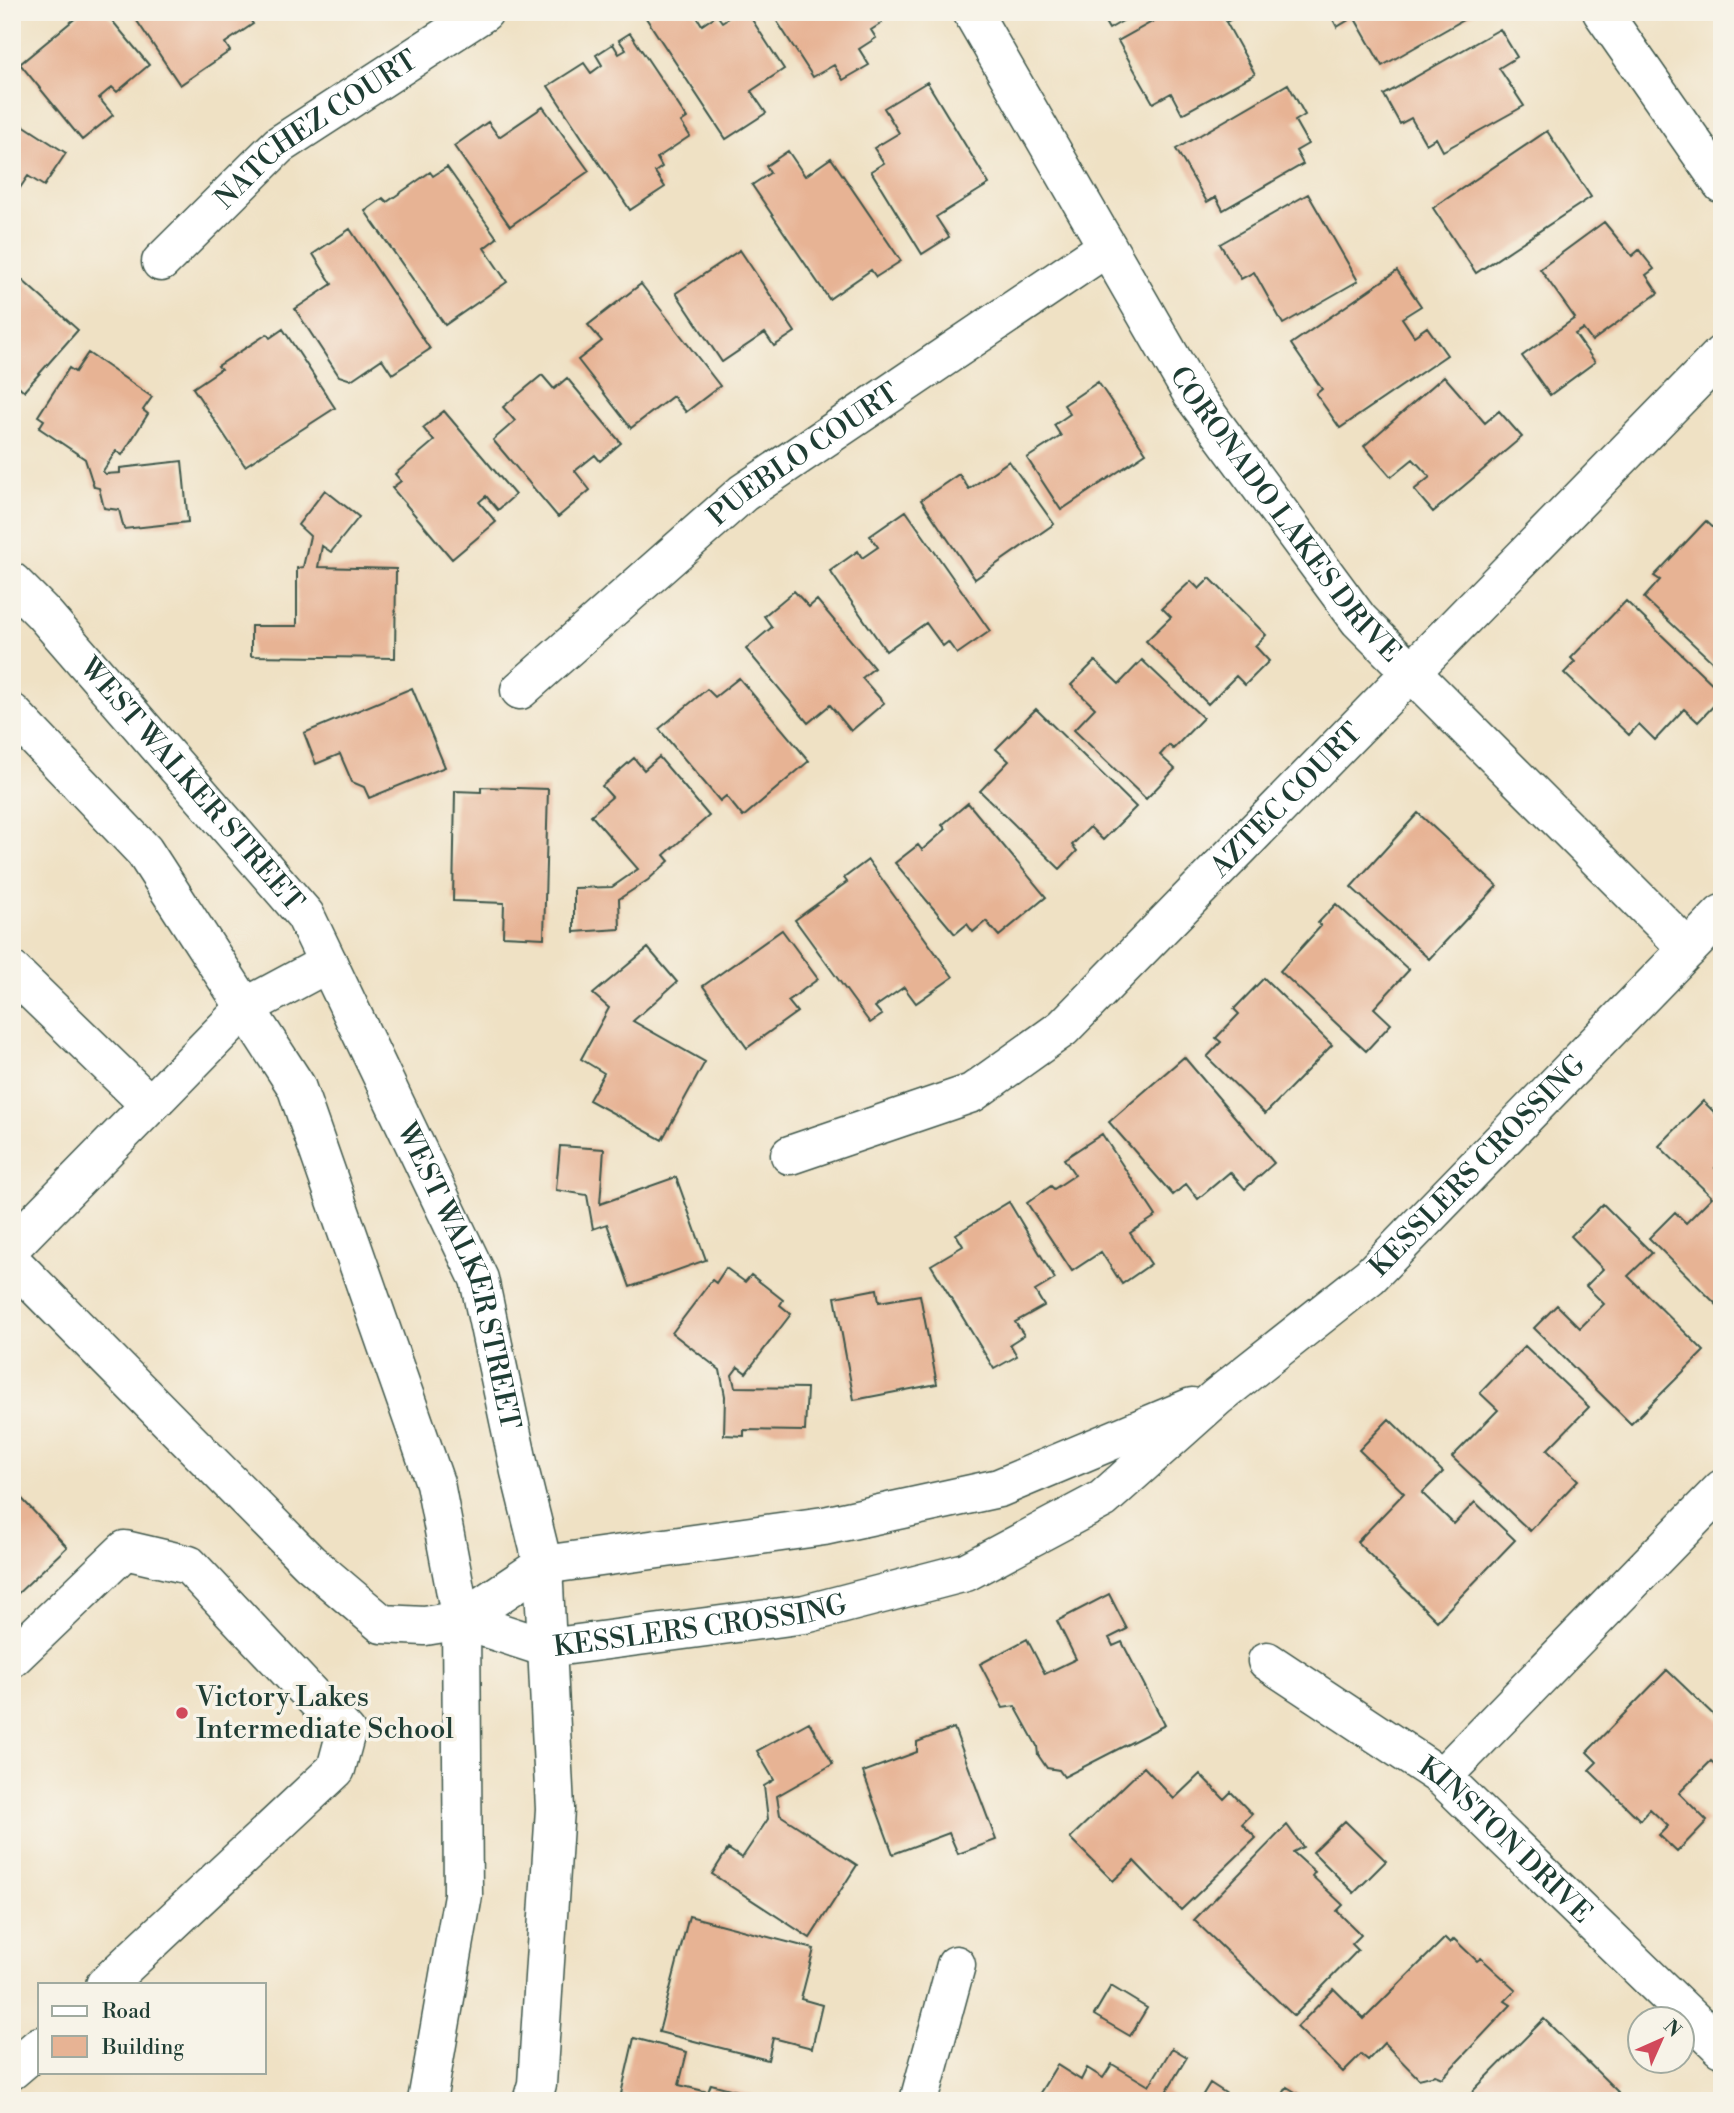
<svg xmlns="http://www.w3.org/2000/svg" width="1734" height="2113" font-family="'Libre Bodoni',serif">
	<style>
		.building { fill: #e7b394 }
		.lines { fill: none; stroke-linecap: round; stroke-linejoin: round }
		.minor-casing { stroke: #3e564a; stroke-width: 41 }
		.minor { stroke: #fff; stroke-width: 38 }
		.poi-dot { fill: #d1495b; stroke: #f7f3e8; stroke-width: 2.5 }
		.labels { text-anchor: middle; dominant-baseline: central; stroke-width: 7; stroke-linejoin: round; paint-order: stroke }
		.street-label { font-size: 28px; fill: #1f3d34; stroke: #f7f3e8 }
		.poi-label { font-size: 28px; fill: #1f3d34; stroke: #f7f3e8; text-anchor: start }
	</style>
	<rect width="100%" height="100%" fill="#f7f3e8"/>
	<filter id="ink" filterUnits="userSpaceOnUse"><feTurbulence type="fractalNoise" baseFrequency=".0143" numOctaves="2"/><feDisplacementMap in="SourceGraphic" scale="14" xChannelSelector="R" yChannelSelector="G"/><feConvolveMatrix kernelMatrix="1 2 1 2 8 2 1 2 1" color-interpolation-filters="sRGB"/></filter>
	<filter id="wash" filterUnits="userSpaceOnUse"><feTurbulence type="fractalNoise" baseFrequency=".00686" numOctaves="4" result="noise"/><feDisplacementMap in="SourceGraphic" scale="28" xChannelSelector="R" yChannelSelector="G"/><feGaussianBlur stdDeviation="1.57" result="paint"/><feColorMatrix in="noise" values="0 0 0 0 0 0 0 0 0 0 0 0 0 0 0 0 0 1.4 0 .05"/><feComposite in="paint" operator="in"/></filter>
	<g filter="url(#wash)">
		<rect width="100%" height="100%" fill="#efe1c4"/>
		<g id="blocks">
			<path class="building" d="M83,12H105L149,65L117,92L112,87L99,98L113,115L82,140L20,64Z
				M131,12H245L253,24L225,43L230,51L180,85Z
				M655,12H694L702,25L717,15L722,22L737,12H747L784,69L751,91L766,113L726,139L646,18Z
				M771,12H875L882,23L871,30L876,38L859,49L869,65L843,80L834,65L813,77Z
				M1099,12H1138L1109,29Z
				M1170,12H1235L1237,16L1226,22L1255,74L1182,114L1171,93L1153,103L1118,41Z
				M1329,12H1477L1382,66L1354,17L1337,27Z
				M1500,29L1517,57L1499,68L1524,106L1443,151L1436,138L1426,144L1411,118L1400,124L1384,95Z
				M630,33L687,118L681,122L690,136L657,158L662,167L655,172L665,187L630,210L548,86L584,63L591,73L602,65L596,55L613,44L619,54L626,50L619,40Z
				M927,82L989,184L936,217L949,237L922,254L871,171L884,163L874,148L899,133L884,108Z
				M1288,84L1305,115L1295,121L1308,144L1296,151L1303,164L1223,210L1216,197L1207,202L1176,149Z
				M543,107L589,171L510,226L454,146L488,122L499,137Z
				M12,118L66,153L44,186L28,176L12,200Z
				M1547,131L1591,197L1476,273L1433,208Z
				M788,151L805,176L831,158L901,261L876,277L871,270L829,299L752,185L770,173L766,166Z
				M447,167L497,238L484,248L507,282L445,325L365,211L383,198L387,202L430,172L433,176Z
				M1308,194L1358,281L1283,324L1254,272L1241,279L1220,244Z
				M1604,222L1632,256L1639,250L1654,269L1646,275L1658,293L1592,341L1583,329L1575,334L1595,362L1550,395L1522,356L1575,318L1540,269Z
				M350,229L430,349L392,374L382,359L351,380L339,376L295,309L332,284L313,254Z
				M740,250L795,332L774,346L765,333L722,362L676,293Z
				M12,271L78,330L24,391L12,380Z
				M1397,271L1421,306L1402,318L1414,336L1427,327L1447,355L1340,428L1316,394L1322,389L1291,344Z
				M641,284L720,386L686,412L673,396L631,428L578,360L602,341L588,325Z
				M283,329L335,408L245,466L193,388L221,369L218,366L267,334L270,338Z
				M88,353L152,397L143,410L148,414L122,455L116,451L103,471L105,474L120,473V468L182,461L188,522L124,529L119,510L104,508L99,488L94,487L85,459L39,428L44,420L38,416L69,368L75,372Z
				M542,375L554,389L567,378L621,443L600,461L595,455L575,471L590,490L558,517L493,440L515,421L503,407Z
				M1444,376L1485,423L1499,411L1522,437L1433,512L1414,490L1430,477L1413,459L1391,477L1364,446Z
				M1098,382L1146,453L1061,510L1027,458L1061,436L1054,425L1070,414L1064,405Z
				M444,411L515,495L498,510L486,496L479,502L496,522L452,559L392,488L401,481L395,474L434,441L423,428Z
				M1009,461L1054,524L975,579L921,500L959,474L969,489Z
				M325,490L359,517L331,552L322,546L318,567L396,569L395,658L251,656V626H297V568L303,567L310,536L298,525Z
				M906,511L990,631L957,654L948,642L943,646L926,623L886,651L830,571L858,551L862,558L878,547L870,536Z
				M1706,521L1722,536V671L1644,598L1660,580L1654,576Z
				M1210,578L1266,635L1255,646L1269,661L1245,685L1236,676L1208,704L1146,641L1171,617L1162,608L1191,581L1199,589Z
				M794,591L809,607L817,600L874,668L862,678L884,703L851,731L830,705L808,723L746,649L772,627L764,616Z
				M1626,601L1722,693V697L1698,722L1684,709L1655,740L1639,724L1629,735L1564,673L1575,662L1571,658Z
				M1142,660L1203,718L1173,749L1169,745L1160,755L1175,769L1146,799L1074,730L1095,708L1071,685L1095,661L1119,684Z
				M739,678L809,761L743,817L726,796L720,801L659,729L707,689L715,697Z
				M412,688L445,767L369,798L364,787L352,782L340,754L316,764L304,733Z
				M1036,709L1136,807L1103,840L1090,827L1072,845L1077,851L1060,869L980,791L1009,761L996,749Z
				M659,757L709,816L664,855L669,861L648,880L619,899L620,929L574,932V888L612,887L638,869L591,815L612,797L602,786L634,758L644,770Z
				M481,787L548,789L544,938L503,936L504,903L453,901L455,791L481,792Z
				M968,803L1046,897L999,936L986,921L973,932L967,924L955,934L895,863L918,845L922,850L946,829L942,825Z
				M1418,813L1497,886L1429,959L1351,887Z
				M868,860L953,977L916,1003L904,987L875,1007L882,1015L870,1023L795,920L847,882L844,878Z
				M1336,904L1409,970L1374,1008L1391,1024L1366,1051L1280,971L1321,926L1318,923Z
				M782,930L818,979L788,1001L797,1012L747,1048L703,986Z
				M648,948L677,982L633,1021L705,1062L662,1140L589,1100L604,1073L581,1059L609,1008L593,994Z
				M1264,978L1332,1045L1265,1114L1207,1057L1221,1042L1216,1038L1239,1014L1234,1009Z
				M1184,1057L1274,1163L1245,1189L1230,1172L1198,1199L1186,1184L1173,1195L1109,1122Z
				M1703,1101L1722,1120V1161L1715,1168L1722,1175V1310L1649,1238L1675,1212L1686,1223L1712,1197L1659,1146Z
				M1102,1134L1156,1216L1130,1233L1151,1264L1122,1284L1101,1252L1072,1271L1027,1203L1051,1186L1054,1189L1075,1175L1064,1159Z
				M560,1146L604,1149L600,1204L676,1177L706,1260L630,1287L607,1224L593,1229L587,1195L556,1190Z
				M1009,1202L1055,1279L1035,1291L1044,1306L1015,1322L1024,1335L1010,1344L1017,1356L994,1369L931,1265L963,1246L956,1234Z
				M1603,1204L1652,1253L1628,1276L1704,1351L1631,1424L1534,1328L1557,1305L1580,1328L1604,1304L1586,1286L1603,1269L1571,1236Z
				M726,1268L745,1282L751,1275L783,1300L780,1305L791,1314L746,1373L738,1367L732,1375L735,1387L807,1388L805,1431L744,1430V1436L724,1435L725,1396L720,1370L672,1333L712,1280L716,1283Z
				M877,1289L879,1302L920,1295L937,1384L854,1400L835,1297Z
				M1525,1346L1589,1407L1547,1450L1578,1480L1530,1531L1452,1457L1498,1410L1480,1393Z
				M1389,1419L1443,1472L1422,1493L1454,1524L1475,1502L1515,1540L1437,1621L1357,1542L1404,1493L1359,1450Z
				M12,1488L67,1547L12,1599Z
				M1109,1594L1127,1629L1109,1638L1113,1646L1122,1642L1165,1725L1064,1777L1059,1770L1047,1768L1038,1755L1037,1746L1015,1706L1003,1708L980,1664L1027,1639L1045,1674L1076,1659L1057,1621Z
				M1667,1670L1722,1723V1771L1711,1761L1679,1793L1707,1821L1677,1852L1659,1835L1668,1826L1650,1809L1640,1820L1589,1770L1597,1762L1587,1752Z
				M809,1722L833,1764L777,1796L780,1815L857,1865L810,1938L712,1874L728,1849L742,1858L768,1819L764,1786L774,1780L757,1751Z
				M954,1728L996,1840L958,1854L949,1833L893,1854L863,1772L917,1752V1742Z
				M1144,1767L1174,1799L1200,1774L1224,1799L1231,1792L1252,1814L1242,1824L1256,1838L1181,1910L1134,1861L1113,1881L1070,1838Z
				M1345,1821L1386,1861L1354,1893L1313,1852Z
				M1287,1825L1303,1847L1293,1852L1315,1872L1312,1876L1343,1905L1337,1911L1361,1935L1352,1944L1358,1950L1294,2016L1194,1920Z
				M689,1916L814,1949L801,1999L822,2005L812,2048L773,2038L768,2060L659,2032Z
				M1445,1938L1450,1943L1454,1939L1477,1961L1481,1958L1516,1990L1505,2001L1511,2005L1442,2078L1435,2075L1419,2079L1384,2043L1368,2060L1361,2054L1343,2072L1297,2027L1334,1989L1364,2019Z
				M1111,1986L1147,2008L1130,2036L1094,2015Z
				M1544,2019L1618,2092L1609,2101H1463Z
				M634,2038L687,2052L679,2085L708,2092L711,2084L776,2101H648L621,2094Z
				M1172,2048L1187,2057L1166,2092L1171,2096L1168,2101H1035L1057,2065L1081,2080L1087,2068L1103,2078L1112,2064L1149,2086Z
				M1210,2083L1227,2094L1223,2101H1199Z
				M1287,2087L1310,2101H1279Z"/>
		</g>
	</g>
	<g filter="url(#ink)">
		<use href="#blocks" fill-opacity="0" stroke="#3e564a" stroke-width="2"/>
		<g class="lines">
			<defs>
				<g id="minor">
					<path id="s1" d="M972,12L1192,394L1359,620L1688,949"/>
					<path d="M1602,12L1722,184"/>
					<path id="s2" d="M161,262L279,145L484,12"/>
					<path id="s3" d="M12,582L43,613L305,915L479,1279L520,1472L543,1565L555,1809L537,2084L532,2101"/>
					<path id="s4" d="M520,690L743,493L1107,247"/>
					<path d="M12,713L144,851L296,1086L435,1483L461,1620L463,1895L427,2101"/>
					<path d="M12,971L149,1104"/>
					<path id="s5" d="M790,1155L972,1093L1063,1028L1722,354"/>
					<path d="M12,1246L246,1007L328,963"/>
					<path d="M12,1262L309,1562L382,1624L425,1626L461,1620L543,1565L824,1526L999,1488L1192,1407"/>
					<path id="s6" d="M461,1620L547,1648L805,1614L966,1572L1103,1499L1217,1397L1370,1276L1722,914"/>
					<path d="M12,1658L125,1550L189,1565L346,1732L336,1769L105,1985"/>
					<path id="s7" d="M1267,1661L1442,1777L1722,2048"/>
					<path d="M1442,1777L1722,1489"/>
					<path d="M12,2070L40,2046"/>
					<path d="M919,2101L956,1965"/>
				</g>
			</defs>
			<use href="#minor" class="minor-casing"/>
			<use href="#minor" class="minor"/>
		</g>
	</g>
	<circle class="poi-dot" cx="182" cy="1713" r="7"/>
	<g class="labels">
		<g class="street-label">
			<text stroke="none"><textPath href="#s2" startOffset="205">NATCHEZ COURT</textPath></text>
			<text stroke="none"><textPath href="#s4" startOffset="369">PUEBLO COURT</textPath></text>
			<text stroke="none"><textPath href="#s1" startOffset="593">CORONADO LAKES DRIVE</textPath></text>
			<text stroke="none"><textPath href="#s3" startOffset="271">WEST WALKER STREET</textPath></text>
			<text stroke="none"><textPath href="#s5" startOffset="623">AZTEC COURT</textPath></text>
			<text stroke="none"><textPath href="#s6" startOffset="1174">KESSLERS CROSSING</textPath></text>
			<text stroke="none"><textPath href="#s3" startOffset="838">WEST WALKER STREET</textPath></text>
			<text stroke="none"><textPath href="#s6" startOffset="245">KESSLERS CROSSING</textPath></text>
			<text stroke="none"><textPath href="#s7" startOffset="299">KINSTON DRIVE</textPath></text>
		</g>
		<g class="poi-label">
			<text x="196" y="1697">Victory Lakes<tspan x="196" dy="32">Intermediate School</tspan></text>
		</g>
	</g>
	<rect width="1734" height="2113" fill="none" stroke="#f7f3e8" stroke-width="42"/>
	<rect x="38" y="1983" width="228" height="91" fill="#f7f3e8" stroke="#a1aaa0" stroke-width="2"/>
	<rect x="52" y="2006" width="35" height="10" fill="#ffffff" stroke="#a1aaa0" stroke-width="2"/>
	<text x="102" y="2018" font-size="21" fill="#1f3d34">Road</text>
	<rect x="52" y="2036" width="35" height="21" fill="#e7b394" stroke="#a1aaa0" stroke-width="2"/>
	<text x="102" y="2054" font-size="21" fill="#1f3d34">Building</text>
	<g transform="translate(1661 2040) rotate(45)"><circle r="33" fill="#f7f3e8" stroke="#a1aaa0" stroke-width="2"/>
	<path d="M0-5L12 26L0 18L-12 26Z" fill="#d1495b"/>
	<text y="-10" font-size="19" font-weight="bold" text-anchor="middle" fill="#1f3d34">N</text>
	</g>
</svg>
